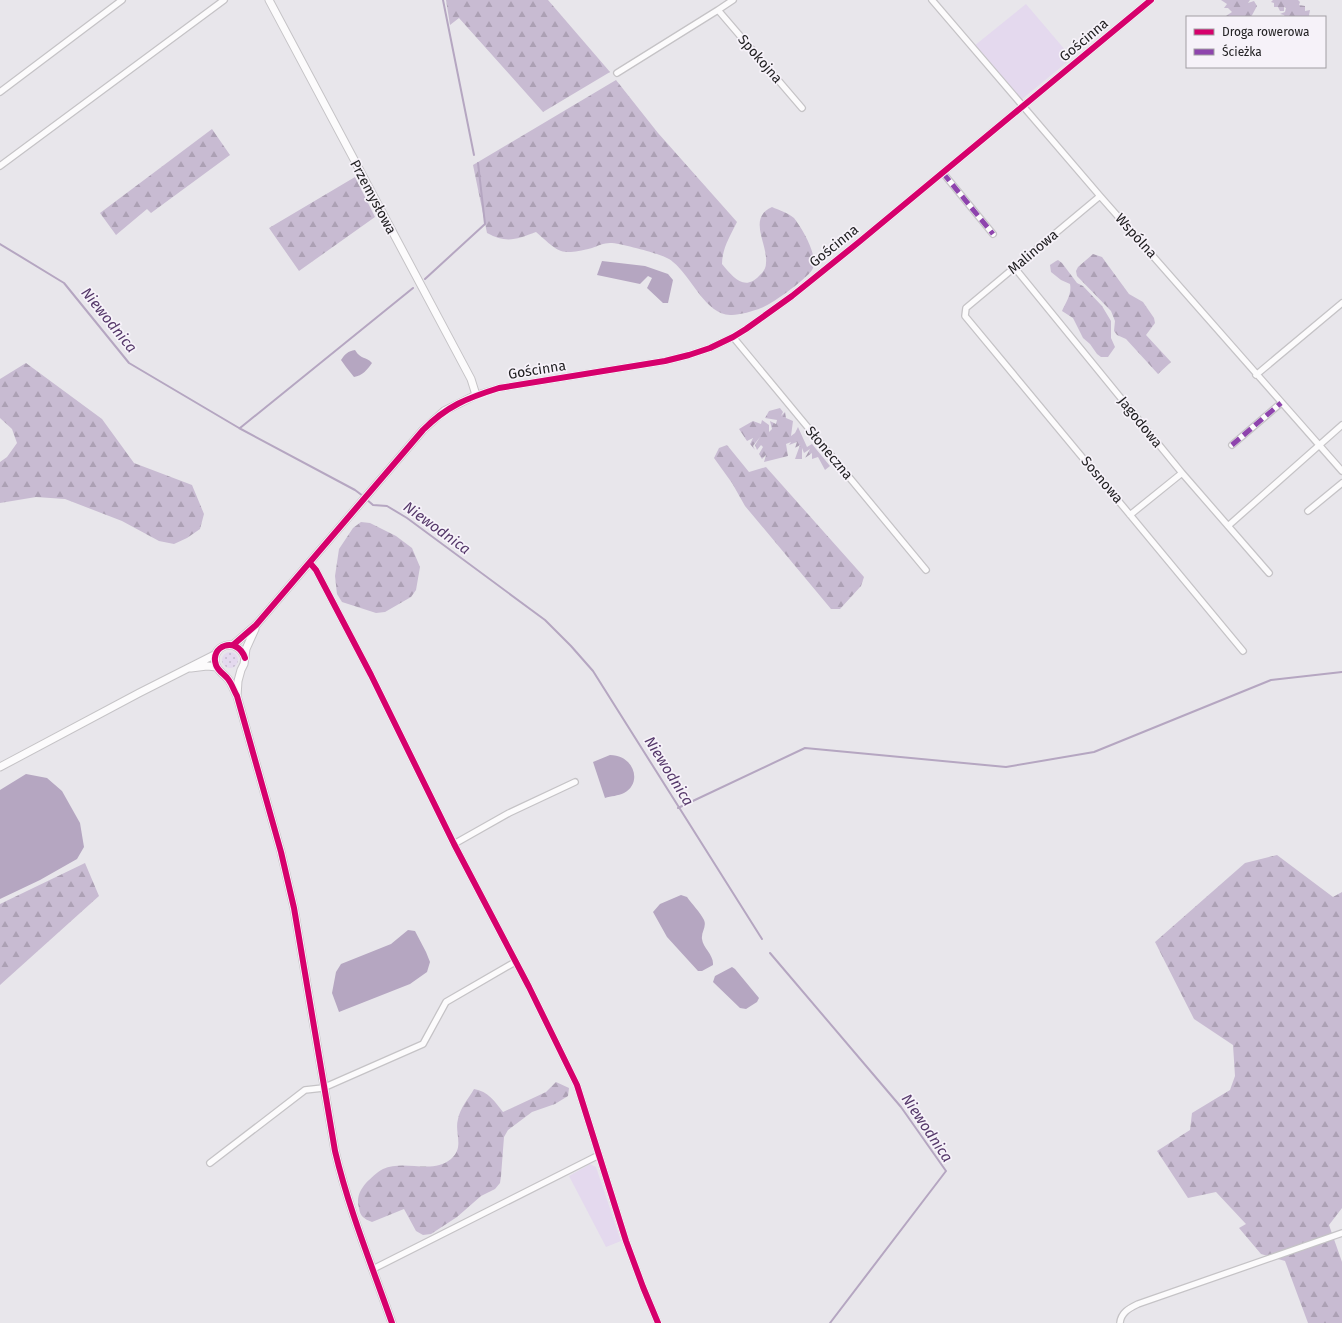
<svg xmlns="http://www.w3.org/2000/svg" width="1342" height="1323" font-family="'Fira Sans',sans-serif">
	<style>
		.grass { fill: url(#grass-dots) }
		.forest { fill: url(#forest-firs) }
		.park { fill: #e4d9ee }
		.water { fill: #b5a6c1 }
		.lines { fill: none; stroke-linecap: round; stroke-linejoin: round }
		.stream { stroke: #b5a6c1; stroke-width: 2 }
		.minor-casing { stroke: #c5c3c6; stroke-width: 8 }
		.tertiary-casing { stroke: #c5c3c6; stroke-width: 9 }
		.minor { stroke: #fcfbfc; stroke-width: 5.5 }
		.tertiary { stroke: #fcfbfc; stroke-width: 7 }
		.quiet { stroke: #8e44ad; stroke-width: 5; stroke-dasharray: 10 5; stroke-linecap: butt }
		.cycleway-casing { stroke: #f6f2f9; stroke-width: 8 }
		.cycleway { stroke: #d6006c; stroke-width: 6 }
		.labels { text-anchor: middle; dominant-baseline: central; stroke-width: 3.5; stroke-linejoin: round; paint-order: stroke }
		.street-label { font-size: 14px; fill: #222123; stroke: #f6f2f9 }
		.water-label { font-size: 15px; font-style: italic; fill: #55386a; stroke: #f6f2f9 }
	</style>
	<defs>
		<pattern id="grass-dots" width="8" height="8" patternUnits="userSpaceOnUse"><rect width="8" height="8" fill="#e4d9ee"/><path d="M2 2h.1M6 6h.1" fill="none" stroke="#c3bacc" stroke-width="1.8" stroke-linecap="round"/></pattern>
		<pattern id="forest-firs" width="22" height="20" patternUnits="userSpaceOnUse"><rect width="22" height="20" fill="#c8bbd2"/><path d="M5 1l3.5 6h-7zM16 11l3.5 6h-7z" fill="#aca0b4"/></pattern>
	</defs>
	<rect width="100%" height="100%" fill="#e8e6eb"/>
	<path class="grass" d="M222 660a8 8 0 1 1 16 0a8 8 0 1 1-16 0Z"/>
	<path class="forest" d="M446,0H548L610,72L543,112L459,18L450,25Z
		M1221,0H1250L1248,3L1254,1L1257,6L1251,17L1226,16L1232,12L1228,8H1224L1227,4Z
		M1273,0H1298L1300,2L1299,5L1305,6V11L1310,10L1309,15L1310,17H1285L1284,15L1280,14L1285,12L1286,8L1284,7V11H1280L1278,7H1274V3L1271,2Z
		M616,80L658,133L737,222C730,236 722,249 722,264C732,276 744,292 759,276C763,272 766,269 766,263C768,244 747,218 772,207C779,210 788,213 794,218C802,228 818,255 813,268C811,276 771,305 761,308C754,311 739,315 732,315C707,317 691,276 673,262C669,258 662,256 657,254C647,251 620,243 610,243C604,243 597,246 592,248C560,256 560,253 536,232C517,239 507,244 487,233L473,165Z
		M212,129L230,155L151,213L147,209L116,235L100,213Z
		M355,177L375,217L299,271L269,228Z
		M1093,254L1102,257L1129,294L1143,302L1154,318L1155,323L1146,335L1171,362L1158,374L1126,339L1117,335L1114,331L1115,321L1111,311L1077,276L1076,271L1078,267Z
		M1058,260L1062,263L1077,283L1083,286L1102,306L1111,321V338L1115,347L1108,357H1101L1097,354L1090,344L1083,338L1073,318L1062,311C1066,302 1072,294 1070,284L1061,280L1051,272L1050,265L1056,261Z
		M26,363L102,419L134,463L192,485L204,514L200,529L187,538L174,544L159,541L122,521L65,499L36,497L0,503V462L7,457L17,443L12,429L0,418V379Z
		M780,408L783,412L781,416L785,412L786,418L793,421L791,436L795,433L798,427L807,447L812,444L830,466L825,470L818,457L812,459V453L805,458L810,449L804,453L802,448V459H795L800,445L795,448L797,442L789,445L791,442L786,444L788,456L764,462L766,455L762,459L759,454L763,447L761,445L757,450L755,445L760,437L753,446L755,450L750,444L753,438L747,441L739,429L753,421L761,424L762,420L769,425V432L772,429L770,421L776,424L777,420L765,418L769,411Z
		M727,445L749,472L766,467L864,577L861,586L840,609H831L745,506L732,483L714,458L719,448Z
		M361,522L370,523L396,536L412,548L420,567L416,590L411,597L385,612L376,613L342,602L337,594L335,576L339,549L353,528Z
		M1277,855L1333,897L1342,892V1208L1329,1225L1342,1262V1323H1308L1285,1261L1261,1254L1239,1228L1246,1224L1216,1192L1188,1198L1157,1151L1190,1130L1192,1113L1230,1090L1235,1076L1233,1045L1194,1019L1155,942L1245,863Z
		M85,863L99,896L0,985V904Z
		M556,1082L569,1088L568,1096L555,1104L532,1112L508,1130L504,1137L501,1176L500,1183L495,1189L481,1196L457,1217L431,1234L423,1235L416,1231L404,1209L372,1222C364,1219 360,1216 359,1208C356,1198 360,1190 366,1183C371,1178 377,1172 383,1169C405,1159 432,1175 451,1159C465,1147 454,1133 458,1119C460,1108 469,1098 474,1089C488,1091 495,1102 503,1112L546,1092Z"/>
	<path class="park" d="M1026,4L1072,58L1021,100L974,46Z
		M590,1164L596,1167L621,1241L606,1247L569,1176Z"/>
	<path class="water" d="M602,261L645,266L668,274L673,280L668,303H663L647,288L652,278L648,276L640,284L597,275Z
		M355,350C361,360 366,356 372,363C368,369 362,376 354,377L346,367L341,360C345,354 348,351 355,350Z
		M610,755C634,755 643,783 624,793C618,796 611,796 605,798L593,762Z
		M26,774L47,778L62,791L80,823L84,847L77,859L40,880L0,899V790Z
		M681,895L687,897C692,904 700,912 704,920C707,927 701,932 702,939C703,948 714,955 713,965L702,971H698L667,937L653,912L660,904Z
		M408,930L415,931L426,952L430,962L427,972L410,984L339,1012L332,993L336,972L341,964L391,944Z
		M732,967L735,969L759,998L757,1002L746,1009L740,1008L713,982L715,976Z"/>
	<g class="lines">
		<path class="stream" d="M443,0L474,155
			M0,244L64,283L129,363L239,428L355,490L363,496
			M425,279L485,224L478,163
			M240,428L413,288
			M366,499L373,505L387,506L407,518L545,620L571,646L593,671L762,939
			M678,808L805,748L1006,767L1094,752L1271,680L1342,672
			M770,953L901,1107L946,1171L830,1323"/>
		<defs>
			<path id="minor" d="M733,0L718,10L802,108
				M932,0L1100,196L1342,471
				M617,73L718,10
				M0,92L122,0
				M0,166L224,0
				M943,173L993,234
				M1100,196L966,308L965,316L1243,651
				M1014,267L1182,473L1269,573
				M733,337L926,570
				M1256,375L1342,303
				M476,395L499,388L665,361L689,355L710,348L733,337L746,329L792,296L859,242L1151,0
				M1232,445L1281,403
				M1308,511L1342,483
				M1130,515L1182,473
				M1228,526L1342,425
				M310,563L316,570L371,675L454,844L529,987L577,1085L626,1241L643,1287L658,1323
				M454,844L509,813L575,782
				M210,1163L305,1090L323,1088L423,1044L446,1002L515,962
				M373,1269L599,1155
				M1120,1323C1121,1312 1130,1308 1138,1304L1342,1233"/>
			<path id="tertiary" d="M233,645L256,625L423,430L444,411L476,395L471,379L269,0
				M245,658C237,635 209,646 216,665C218,671 224,674 228,679C232,684 234,691 237,696L281,852L294,908L335,1151C349,1210 372,1266 392,1323
				M191,668L207,666L217,667
				M237,696L238,681L241,670L244,664L246,649L255,629
				M0,767L139,693L216,654"/>
		</defs>
		<use href="#minor" class="minor-casing"/>
		<use href="#tertiary" class="tertiary-casing"/>
		<use href="#minor" class="minor"/>
		<use href="#tertiary" class="tertiary"/>
		<path class="quiet" d="M943,173L993,234
			M1232,445L1281,403"/>
		<defs>
			<path id="cycleway" d="M310,563L316,570L371,675L454,844L529,987L577,1085L626,1241L643,1287L658,1323
				M233,645L256,625L423,430C447,406 467,398 499,388L665,361L689,355L710,348L733,337L746,329L792,296L859,242L1151,0
				M245,658C237,635 209,646 216,665C218,671 224,674 228,679C232,684 234,691 237,696L281,852L294,908L335,1151C349,1210 372,1266 392,1323"/>
		</defs>
		<use href="#cycleway" class="cycleway-casing"/>
		<use href="#cycleway" class="cycleway"/>
	</g>
	<g class="labels">
		<g class="street-label">
			<text transform="translate(1084 40) rotate(-40)">Gościnna</text>
			<text transform="translate(760 59) rotate(49)">Spokojna</text>
			<text transform="translate(373 197) rotate(62)">Przemysłowa</text>
			<text transform="translate(1136 236) rotate(48)">Wspólna</text>
			<text transform="translate(834 246) rotate(-39)">Gościnna</text>
			<text transform="translate(1033 252) rotate(-40)">Malinowa</text>
			<text transform="translate(537 370) rotate(-9)">Gościnna</text>
			<text transform="translate(1140 422) rotate(51)">Jagodowa</text>
			<text transform="translate(829 453) rotate(50)">Słoneczna</text>
			<text transform="translate(1102 480) rotate(50)">Sosnowa</text>
		</g>
		<g class="water-label">
			<text transform="translate(109 320) rotate(51)">Niewodnica</text>
			<text transform="translate(437 528) rotate(36)">Niewodnica</text>
			<text transform="translate(669 771) rotate(58)">Niewodnica</text>
			<text transform="translate(927 1128) rotate(56)">Niewodnica</text>
		</g>
	</g>
	<rect x="1186" y="16" width="140" height="52" fill="#f6f2f9" stroke="#a19ea3"/>
	<rect x="1194" y="29" width="20" height="6" fill="#d6006c" stroke="#a19ea3"/>
	<text x="1222" y="36" font-size="12" fill="#222123">Droga rowerowa</text>
	<rect x="1194" y="49" width="20" height="6" fill="#8e44ad" stroke="#a19ea3"/>
	<text x="1222" y="56" font-size="12" fill="#222123">Ścieżka</text>
</svg>
